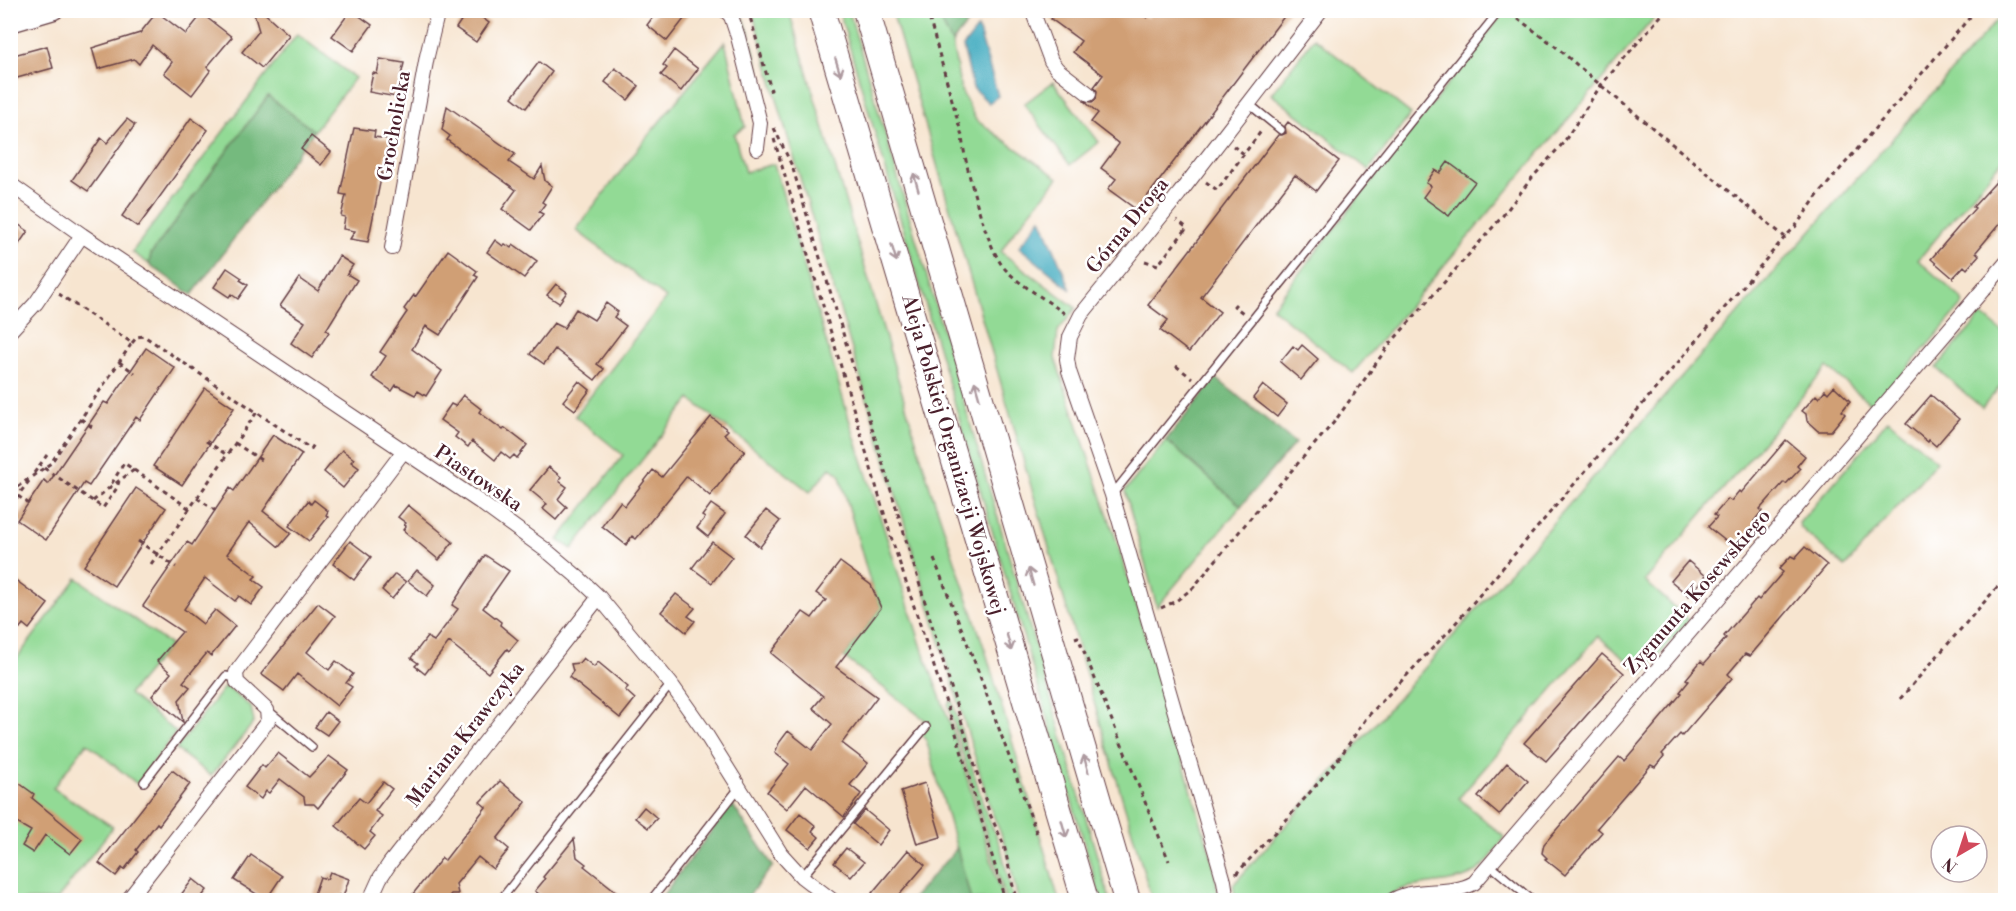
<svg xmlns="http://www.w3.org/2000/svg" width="2016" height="911" font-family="'Libre Bodoni',serif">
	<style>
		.green { fill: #92da95; stroke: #6e7c60; stroke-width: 1.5 }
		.forest { fill: #75ba7e; stroke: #606c54; stroke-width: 1.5 }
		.water { fill: #3faabf; stroke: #446475; stroke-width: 1.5 }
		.building { fill: #d09f75 }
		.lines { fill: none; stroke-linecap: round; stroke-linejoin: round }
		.service-casing { stroke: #643d44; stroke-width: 10 }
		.minor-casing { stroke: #643d44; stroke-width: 16 }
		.tertiary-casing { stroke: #643d44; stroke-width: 21 }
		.motorway-casing { stroke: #643d44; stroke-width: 28 }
		.path { stroke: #643d44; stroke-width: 3; stroke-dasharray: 4.5 4.5; stroke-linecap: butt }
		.service { stroke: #fff; stroke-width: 7 }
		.minor { stroke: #fff; stroke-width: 14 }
		.tertiary { stroke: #fff; stroke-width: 18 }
		.motorway { stroke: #fff; stroke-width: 26 }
		.oneway { stroke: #ae9aa0 }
		.labels { text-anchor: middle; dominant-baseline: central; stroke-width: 5; stroke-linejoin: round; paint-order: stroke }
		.street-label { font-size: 20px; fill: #4a1f2b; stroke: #fff }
	</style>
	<rect width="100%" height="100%" fill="#fff"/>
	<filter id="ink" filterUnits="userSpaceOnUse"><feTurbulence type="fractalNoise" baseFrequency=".0167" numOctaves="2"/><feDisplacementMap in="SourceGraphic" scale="12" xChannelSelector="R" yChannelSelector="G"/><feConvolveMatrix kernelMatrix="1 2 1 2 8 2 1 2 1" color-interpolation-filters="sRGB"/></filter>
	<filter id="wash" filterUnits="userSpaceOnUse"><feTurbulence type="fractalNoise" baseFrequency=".008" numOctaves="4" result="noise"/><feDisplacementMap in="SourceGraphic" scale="24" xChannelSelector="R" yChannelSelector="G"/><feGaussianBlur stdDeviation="1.35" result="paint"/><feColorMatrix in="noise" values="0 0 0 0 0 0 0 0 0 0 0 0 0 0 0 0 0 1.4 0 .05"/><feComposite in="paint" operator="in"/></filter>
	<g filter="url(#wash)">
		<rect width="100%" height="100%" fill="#f7e5d0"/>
		<path class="green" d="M733,11H738C750,21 758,70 763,87L759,88L743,29Z
			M752,11H789L930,487L987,656L1059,900H1018L1006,846L991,810L786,131Z
			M839,11H849L1110,900H1101Z
			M892,11H936L952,43L961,90L976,120L1058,178L1010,237L1001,252L1076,308L1058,331L1055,358L1117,542L1213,862L1219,900H1152Z
			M1505,11H1660L1353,373L1272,308Z
			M2005,11V157L1918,260L1962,299L1964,303L1876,405L1871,404L1827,367L1645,581L1689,620L1643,674L1598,636L1459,798L1504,837C1496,850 1487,865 1474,873C1450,888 1402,879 1385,900H1236L1233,885Z
			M297,34L355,78L314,131L268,96L151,254L149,264L132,252Z
			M1314,38L1411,114L1369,170L1271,94Z
			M725,42L745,127L734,134L745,172L774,164L849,419L923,651L953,731L1003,900H971L926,739L918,729L925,720L844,657L881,608L871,585L839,473L830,468L810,492L690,399L572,549L558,540L623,455L575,416L666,298L576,230L647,137Z
			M1053,82L1099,142L1070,165L1024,104Z
			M1982,315L2006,335L2005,381L1982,408L1936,368Z
			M1888,420L1937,461L1845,567L1800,527L1799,523Z
			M1166,440L1241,506L1157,607L1125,491Z
			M77,578L170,645L129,694L176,732L137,784L87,743L53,788L113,827L57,900H11V666Z
			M225,686L251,707L254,722L211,776L176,749Z
			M952,700L986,813L1001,847L1013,900H1006L948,704Z
			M1465,892L1468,900H1408Z"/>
		<path class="forest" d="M936,11H977L952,43Z
			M268,96L314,131L192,295L149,264L151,254Z
			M1216,378L1295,443L1241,506L1166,440Z
			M732,804L773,866L745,900H659Z
			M957,848L971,900H911Z"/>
		<path class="water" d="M978,28L998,96L989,103L973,88L963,47Z
			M1041,218L1071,290L1019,247Z"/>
		<g id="blocks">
			<path class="building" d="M253,10H261L289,35L262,68L242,52L259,31Z
				M351,10L372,25L353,51L332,36Z
				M468,10H472L489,23L476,42L456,28Z
				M658,10H691L667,41L647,25Z
				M1057,10H1137L1147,18L1153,10H1289L1137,210L1108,189L1116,179L1101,168L1119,144L1091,122L1098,113L1084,101L1092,102L1096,99L1097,91L1094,87L1103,75L1073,52L1081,41L1051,19Z
				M157,12L186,34L202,14L232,37L207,67L211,70L192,95L164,73L172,62L152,45L139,64L134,59L98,69L92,48L140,33Z
				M47,46L53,68L10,80V56Z
				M674,50L698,69L681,91L661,75L667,68L663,65Z
				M380,59L404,63L396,97L369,92L373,73L377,74Z
				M539,62L552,72L526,108L512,97Z
				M615,68L639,86L628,100L605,82Z
				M447,106L515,154L509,162L534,179L542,166L545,181L552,186L542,202L545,204L539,212L543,214L531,230L502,209L516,190L447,140L450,136L442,130Z
				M191,118L208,130L138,227L122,216Z
				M127,119L135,125L88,191L72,180L101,138L107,143Z
				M1288,122L1339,161L1316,191L1295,175L1201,297L1220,312L1189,352L1160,330L1168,320L1148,305L1278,135H1282L1286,133L1285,126Z
				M354,128L375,131L374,137L389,139L368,242L350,239L355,231L343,229L345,217L341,216L346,195L340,194Z
				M311,136L331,152L321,165L301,149Z
				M1448,162L1475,182L1449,216L1423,197L1431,186L1426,183L1435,170L1440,173Z
				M2006,171V216L1976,252L1979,255L1967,269L1964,266L1953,278L1931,259L1975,208L1973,207Z
				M10,219L28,231L10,257Z
				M495,240L503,246L505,244L511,248L513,244L537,261L524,278L487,252Z
				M448,250L477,271L474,275L478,277L440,335L426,326L412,349L442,371L426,396L418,391L415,395L396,385L392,391L372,377L386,356L380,352L407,312L404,309L414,295L416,296Z
				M339,256L353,265L347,274L357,280L326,330L329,332L312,358L291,343L305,322L280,306L299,278L318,291Z
				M227,268L242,278L240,280L248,285L238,299L231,294L229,297L214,287Z
				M556,284L567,292L559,303L547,295Z
				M606,303L618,312L614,317L626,326L597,364L604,369L595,380L555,349L544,364L530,354L554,323L564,328L576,309L594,320Z
				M1302,345L1318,359L1301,380L1280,362L1293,346L1298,350Z
				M146,348L175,368L140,420L136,417L89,486L84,483L46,540L17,520L44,480L48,484L104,402L108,404Z
				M579,381L590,390L575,410L563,401Z
				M1263,385L1287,404L1277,417L1253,398Z
				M1834,386L1850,401L1842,411L1845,414L1831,431H1818L1807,421L1806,414L1802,411L1816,395L1819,398L1825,390L1828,393Z
				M205,388L234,408L182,485L153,466Z
				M463,395L481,409L479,412L503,430L505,428L527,445L517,458L514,455L510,459L501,452L495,460L472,441L468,447L455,437L458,433L440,420L451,404L455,406Z
				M1931,395L1959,419L1936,446L1929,440L1928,442L1906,424Z
				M711,417L728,430L724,434L745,451L710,496L687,476L636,539L632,536L626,545L602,526L620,502L625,506L653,470L662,477Z
				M273,435L302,454L263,511L291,533L279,547L249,522L227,554L256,576L253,579L264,587L251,605L239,596L235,601L205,578L184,609L203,624L215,610L235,626L211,656L207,653L183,682L190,687L179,700L183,722L152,696L171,673L157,661L182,632L143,606L187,542L192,545L230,488L234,491Z
				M1786,440L1805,456L1797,466L1800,469L1786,484L1784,482L1760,509L1762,511L1754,521L1756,523L1742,539L1740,537L1732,546L1708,527L1717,517L1714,515L1728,499L1731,501L1739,491L1741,493Z
				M342,450L354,459L351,462L359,468L343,488L324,472Z
				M549,467L561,477L559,481L567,487L558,499L567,507L556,520L543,509L547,504L530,490Z
				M136,488L166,508L114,586L84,566Z
				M314,500L328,511L326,515L328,517L309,541L289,526L308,501L311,504Z
				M711,504L725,514L708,537L697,528L705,518L702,516Z
				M408,505L453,542L439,560L403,530L406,526L404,525L406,523L398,517Z
				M766,510L780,521L760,547L746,535Z
				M350,541L371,557L354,580L333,564Z
				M712,542L732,557L712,583L692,568Z
				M1805,547L1827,565L1750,656L1745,654L1728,674L1732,678L1682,736L1680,734L1662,754L1664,756L1655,767L1651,765L1597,828L1602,832L1565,875L1545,859L1547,858L1542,853L1544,844L1619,757L1624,761L1682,693L1680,692L1689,681L1686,679L1701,661L1704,664L1726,638L1724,636L1757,598L1759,600L1783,572L1779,569L1791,556L1795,558Z
				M485,555L509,571L483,608L501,622L500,625L518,640L509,651L507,649L488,673L449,642L425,674L415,666L418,663L411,658L427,637L434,641L458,609L452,605Z
				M1688,561L1706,576L1689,596L1671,581Z
				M840,562L871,585L881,608L836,667L877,697L842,743L868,763L850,785L861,794L844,817L806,785L787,809L767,792L789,764L775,753L779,743L788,731L812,750L832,724L813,708L823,696L771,653L803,612L812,618L826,600L816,593Z
				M417,570L435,585L427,596L408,581Z
				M395,574L406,582L392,599L382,590Z
				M10,576L48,604L29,629L23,624L20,628L10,621Z
				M676,594L695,608L688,616L695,621L686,632L661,612Z
				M318,603L335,616L307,652L329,670L336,661L353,674L346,683L352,687L337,706L297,674L284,691L261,674Z
				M1602,654L1624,673L1546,761L1524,743Z
				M583,658L594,667L598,662L628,687L625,690L635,699L620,718L569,677L573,671L571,664L579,663Z
				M326,712L338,721L327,735L315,727Z
				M278,753L309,777L329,756L348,770L318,808L314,804H305L304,797L280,779L269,793L266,791L261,799L245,787L262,765L265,768Z
				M1507,763L1528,781L1499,815L1478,797Z
				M172,770L190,784L159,825L157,823L136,850L138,852L124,870L122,868L116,876L99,863Z
				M16,781L34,794L32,798L82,839L70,854L45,835L33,853L22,846L31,831L10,819V789Z
				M500,781L526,802L497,839L509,849L493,869L478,857L456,884L458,894H451L446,900H408L442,858L445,860L486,807L480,802Z
				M383,782L392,789L375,811L382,816L370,832L375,836L364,849L336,826L359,798L366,803Z
				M925,783L941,837L917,844L901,791Z
				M644,807L657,818L648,828L635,818Z
				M865,810L889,830L878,845L853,824Z
				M800,813L816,826L812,831L819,837L810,848L787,830Z
				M574,839L577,857L586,864L584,866L627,900H547L535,891L545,879L543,877Z
				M846,848L864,862L851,877L834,863Z
				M908,850L925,865L895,900H881L872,893Z
				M251,855L282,876L266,900L234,880Z
				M330,872L349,879L343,897L339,895L337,900H312L320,877L327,879Z
				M193,879L207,890L199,900H177Z"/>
		</g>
	</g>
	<g filter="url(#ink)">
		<use href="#blocks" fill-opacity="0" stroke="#643d44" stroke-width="1.5"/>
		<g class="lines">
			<defs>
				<path id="service" d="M1249,104L1281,130
					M1112,495L1500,10
					M269,711L312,747
					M144,782L226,676L236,678
					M1490,865L1532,900
					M802,877L926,727
					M502,898L671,684
					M651,900L739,788"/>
				<path id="minor" d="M725,10L731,16L738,37L760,123L757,148
					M1032,10L1051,61L1057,69L1089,94
					M10,184L82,235L480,502L547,551L580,579L599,597L671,684L702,728L781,854L802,877L832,900
					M392,248L427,56L438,10
					M10,331L36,303L82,235
					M128,900L268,721L267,710L237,682L236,673L240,667L403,452
					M370,900L380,878L390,863L599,597
					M1227,900L1224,881L1112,495L1069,371L1067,359L1070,337L1081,315L1179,194L1321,10
					M1393,900C1418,886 1449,897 1474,883L2006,263"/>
				<path id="tertiary" d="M10,23L54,10"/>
				<path id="motorway" d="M821,10L1085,900
					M866,10L1127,900"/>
			</defs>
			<use href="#service" class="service-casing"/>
			<use href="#minor" class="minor-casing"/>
			<use href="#tertiary" class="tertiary-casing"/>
			<use href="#motorway" class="motorway-casing"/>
			<path class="path" d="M748,10L771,90L766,91
				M927,10L962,136C964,163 987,250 1005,269C1022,287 1046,299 1065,314
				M1510,13L1555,46L1598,83L1785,237
				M774,128L792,166L989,812L1004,845L1016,900
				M774,139L892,540L955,730L1005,900
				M1233,146L1244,154
				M1206,182L1217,190L1262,130
				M1145,261L1158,265L1187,228L1177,220
				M1236,304L1234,306L1243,313
				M132,343L137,337L144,336L311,449L315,443
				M119,362L135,373
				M1176,366L1192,378
				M81,419L92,427
				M206,441L227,455
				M235,443L261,460
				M44,468L103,508L117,488L119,481
				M134,470L109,488L124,463L190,509
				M34,473L47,455
				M10,492L51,463L132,343L59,294
				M18,496L32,506
				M197,498L219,513
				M93,501L109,488
				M10,506L29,481
				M138,541L176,567
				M934,559L977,668L1037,834L1039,833
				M151,564L257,412
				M1161,608L1176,601L1193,588L1257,510L1335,421L1389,345L1501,218L1531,179L1564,142L1601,85L1666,10
				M1075,638L1078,637L1169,861
				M1900,699L2006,577
				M1236,874L1288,818L1340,757L1367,717L1448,632L1785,237L1795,227L1818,195L1976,10"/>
			<use href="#service" class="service"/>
			<use href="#minor" class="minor"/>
			<use href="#tertiary" class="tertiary"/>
			<use href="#motorway" class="motorway"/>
		</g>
		<defs><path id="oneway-shaft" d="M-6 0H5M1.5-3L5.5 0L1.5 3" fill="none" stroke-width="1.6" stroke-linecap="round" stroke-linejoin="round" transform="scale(1.5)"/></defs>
		<g class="oneway">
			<use href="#oneway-shaft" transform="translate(838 67) rotate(73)"/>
			<use href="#oneway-shaft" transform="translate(916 182) rotate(-106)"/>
			<use href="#oneway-shaft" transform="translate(894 253) rotate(73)"/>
			<use href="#oneway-shaft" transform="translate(977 390) rotate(-106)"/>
			<use href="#oneway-shaft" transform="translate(1031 577) rotate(-106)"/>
			<use href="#oneway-shaft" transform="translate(1009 642) rotate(74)"/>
			<use href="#oneway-shaft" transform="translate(1086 764) rotate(-106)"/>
			<use href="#oneway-shaft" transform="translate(1064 829) rotate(74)"/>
		</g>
	</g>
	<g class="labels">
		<g class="street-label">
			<text transform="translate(395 126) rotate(-80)">Grocholicka</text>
			<text transform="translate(1128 226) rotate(-51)">Górna Droga</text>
			<text transform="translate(953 455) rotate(74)">Aleja Polskiej Organizacji Wojskowej</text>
			<text transform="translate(478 479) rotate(34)">Piastowska</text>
			<text transform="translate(1698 592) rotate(-49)">Zygmunta Kosewskiego</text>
			<text transform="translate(466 735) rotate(-52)">Mariana Krawczyka</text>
		</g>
	</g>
	<rect width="2016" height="911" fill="none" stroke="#fff" stroke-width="36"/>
	<g transform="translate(1959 854) rotate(219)"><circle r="28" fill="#ffffff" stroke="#b7a5aa" stroke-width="1.5"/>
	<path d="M0-4.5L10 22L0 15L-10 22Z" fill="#d1495b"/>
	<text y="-9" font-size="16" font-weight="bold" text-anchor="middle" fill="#4a1f2b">N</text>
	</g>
</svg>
